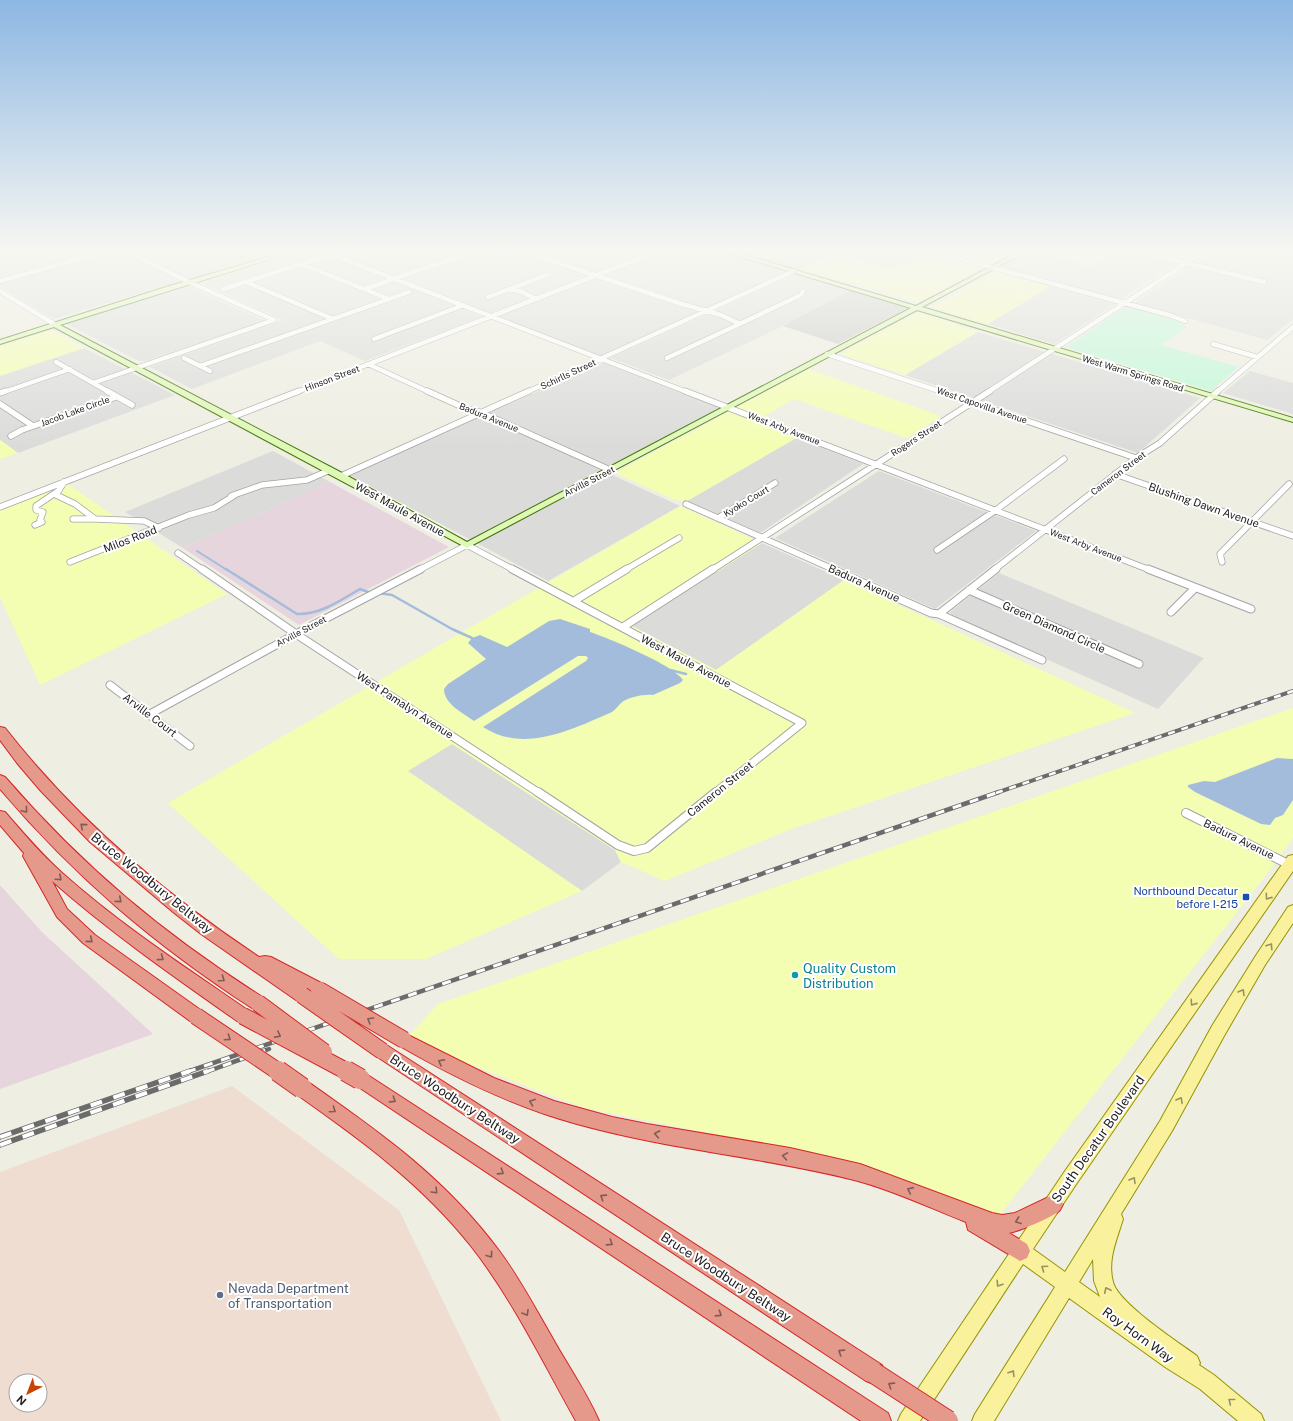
<svg xmlns="http://www.w3.org/2000/svg" width="1293" height="1421" font-family="'Public Sans',sans-serif">
	<style>
		.residential { fill: #dbdbda }
		.commercial { fill: #efddd2; fill-rule: evenodd }
		.industrial { fill: #e7d5de }
		.religious { fill: #cbcbcb }
		.sand { fill: #f4feb2 }
		.park { fill: #c0f8d7 }
		.water { fill: #a4bcdc }
		.lines { fill: none; stroke-linecap: round; stroke-linejoin: round }
		.stream-far1 { stroke: #a4bcdc; stroke-width: 2 }
		.stream { stroke: #a4bcdc; stroke-width: 2.5 }
		.street-far3-casing { stroke: #a4a4a4; stroke-width: 5.5 }
		.street-far2-casing { stroke: #a4a4a4; stroke-width: 7 }
		.street-far1-casing { stroke: #a4a4a4; stroke-width: 9 }
		.street-casing { stroke: #a4a4a4; stroke-width: 10 }
		.secondary-casing { stroke: #437206; stroke-width: 2 }
		.primary-casing { stroke: #949402; stroke-width: 2 }
		.highway-casing { stroke: #d62628; stroke-width: 2 }
		.street-far3 { stroke: #fff; stroke-width: 4.5 }
		.street-far2 { stroke: #fff; stroke-width: 5.5 }
		.street-far1 { stroke: #fff; stroke-width: 7 }
		.street { stroke: #fff; stroke-width: 8 }
		.secondary { fill: #dff8b7; fill-rule: evenodd }
		.primary { fill: #faf19c; fill-rule: evenodd }
		.highway { fill: #e5998b; fill-rule: evenodd }
		.rail-far2-casing { stroke: #6b6b6b; stroke-width: 4 }
		.rail-far1-casing { stroke: #6b6b6b; stroke-width: 4.5 }
		.rail-casing { stroke: #6b6b6b; stroke-width: 5.5 }
		.rail-far2 { stroke: #fff; stroke-width: 2.5; stroke-dasharray: 7; stroke-linecap: butt }
		.rail-far1 { stroke: #fff; stroke-width: 3; stroke-dasharray: 9; stroke-linecap: butt }
		.rail { stroke: #fff; stroke-width: 4; stroke-dasharray: 12; stroke-linecap: butt }
		.highway-bridge-far1-casing { stroke: #d62628; stroke-width: 18; stroke-linecap: butt }
		.highway-bridge-casing { stroke: #d62628; stroke-width: 22; stroke-linecap: butt }
		.highway-bridge-far1 { stroke: #e5998b; stroke-width: 16 }
		.highway-bridge { stroke: #e5998b; stroke-width: 20 }
		.oneway { stroke: #815b54 }
		.oneway2 { stroke: #979263 }
		.transit-dot { fill: #1a4fb4; stroke: #fff; stroke-width: 1.5 }
		.culture-dot { fill: #0f9aa8; stroke: #fff; stroke-width: 1.5 }
		.service-dot { fill: #5c6f8a; stroke: #fff; stroke-width: 1.5 }
		.labels { text-anchor: middle; dominant-baseline: central; stroke-width: 4; stroke-linejoin: round; paint-order: stroke }
		.far-street-label { font-size: 9px; fill: #1d1d1d; stroke: #fff }
		.street-label { font-size: 11px; fill: #1d1d1d; stroke: #fff }
		.transit-label { font-size: 11px; fill: #164399; stroke: #fff; text-anchor: end }
		.near-street-label { font-size: 13px; fill: #1d1d1d; stroke: #fff }
		.near-culture-label { font-size: 13px; fill: #0d838f; stroke: #fff; text-anchor: start }
		.near-service-label { font-size: 13px; fill: #4e5e75; stroke: #fff; text-anchor: start }
	</style>
	<rect width="100%" height="100%" fill="#eeeee3"/>
	<path class="residential" d="M0,249H287L54,319L0,286Z
		M311,249H935L893,269L836,253L603,359L437,298L481,317L365,361L320,341L192,389L150,367L283,320L203,283Z
		M1218,249H1293V319L1267,340L1134,303Z
		M1031,250L1090,266L1117,250L1174,264L1119,300L1000,267Z
		M796,274L851,290L783,326L669,380L610,358Z
		M1051,286L1115,304L1054,344L988,324Z
		M189,287L265,321L145,361H139L65,323Z
		M978,332L1200,398L1138,453L905,375Z
		M84,348L175,395L18,453L0,440V376Z
		M604,362L724,408L601,470L680,506L548,581L349,475Z
		M1250,371L1293,383V414L1223,393Z
		M796,438L863,464L760,533L687,501Z
		M273,451L330,482L183,548L125,512Z
		M879,471L1036,531L935,609L775,538Z
		M762,543L844,580L716,670L632,626Z
		M999,573L1204,658L1158,709L952,617L950,612Z
		M452,744L615,850L621,862L582,891L407,771Z"/>
	<path class="commercial" d="M232,1086L399,1210L501,1421H0V1172ZM16,1381H40V1405H16Z"/>
	<path class="industrial" d="M330,482L449,547L299,625L183,548Z
		M0,885L43,933L153,1034L0,1089Z"/>
	<path class="religious" d="M851,290L908,308L838,344L783,326Z"/>
	<path class="sand" d="M821,249H852L841,254L893,269L927,253L981,267L918,302L802,268L835,253Z
		M935,249H1018L990,264Z
		M1034,249H1113L1117,250L1090,266L1031,250Z
		M1135,249H1201L1183,261Z
		M997,271L1051,286L988,324L933,307Z
		M918,312L978,332L905,375L840,354Z
		M47,331H54L84,348L0,376V347Z
		M809,369L941,416L907,438L794,399L763,417L805,433L687,501L675,500L615,473Z
		M0,440L18,453L0,459Z
		M66,483L227,594L40,685L0,597V508Z
		M680,506L762,543L632,626L716,670L844,580L1135,713L791,829L665,881L621,862L615,850L452,744L408,771L582,891L426,959H339L168,803Z
		M1293,708V838L1270,870L998,1217L758,1143L585,1108L405,1040L438,1004Z"/>
	<path class="park" d="M1127,306L1173,318L1187,327L1161,345L1238,367L1211,391L1066,347Z"/>
	<path class="water" d="M560,619L590,629V632C608,638 674,665 683,680L680,683L653,695C644,694 628,697 621,703C618,706 616,709 612,712C573,729 524,754 483,727L586,661L588,658L586,656H578L474,721C463,713 444,704 444,689L448,684L486,659L468,643L472,638L480,635L507,647L549,621Z
		M1277,758L1293,759V800L1283,815L1275,818L1270,825L1261,824L1195,792L1188,787V785L1204,781L1215,782Z"/>
	<g class="lines">
		<path class="stream-far1" d="M197,551L227,570"/>
		<path class="stream" d="M226,569L297,614C320,615 341,600 360,589L371,593
			M378,593L392,595L452,629L472,638
			M670,670L686,674"/>
		<defs>
			<path id="street-far3" d="M122,249L189,282L274,320
				M317,249L687,392
				M516,249L682,304L721,315L740,324
				M924,249L1169,315L1185,321
				M1129,249L1264,282
				M301,264L389,299
				M0,281L114,249
				M246,282L333,319
				M223,289L320,258
				M365,289L480,249
				M509,289L522,292L536,299
				M0,291L54,324
				M488,297L547,275
				M374,339L464,305
				M1213,344L1257,357
				M827,354L942,392
				M184,358L210,371
				M667,358L801,295L803,291
				M56,362L109,392
				M368,364L429,392
				M200,366L409,292
				M93,383L274,320
				M4,392L70,369
				M297,392L664,249
				M527,392L794,271
				M988,392L1208,249
				M1217,392L1293,327"/>
			<path id="street-far2" d="M107,391L132,405
				M427,391L467,409L482,413L610,470
				M685,391L1150,570
				M939,391L1136,458
				M0,393L6,391
				M0,404L33,426
				M11,436L22,430L116,397
				M1115,474L1293,536
				M341,476L529,391
				M64,482L56,495L75,504L95,519L144,521L159,528
				M231,496L262,485L307,480L330,470
				M686,504L835,570
				M0,507L299,391
				M718,518L775,483
				M73,519H95
				M35,525L42,522L40,520L43,512L36,510V506L58,491
				M937,550L996,510L1064,459
				M178,553L203,570
				M70,562L189,515L214,508L235,495
				M1222,562L1220,554L1289,484
				M419,570L467,545L514,570
				M625,570L679,538
				M712,570L990,391
				M994,570L1136,458L1160,443L1218,391"/>
			<path id="street-far1" d="M202,569L296,634
				M512,569L802,723L715,793
				M832,569L931,613L939,614L1042,660
				M1148,569L1251,609
				M969,590L1139,664
				M574,601L627,569
				M1171,612L1195,588
				M939,614L996,569
				M623,627L713,569
				M296,634L539,793
				M296,634L421,569
				M110,685L190,746
				M150,714L296,634"/>
			<path id="street" d="M538,792L618,845L634,851L647,848L716,792
				M1186,813L1290,865"/>
			<path id="secondary" d="M295,249H303L60,325L344,474L467,542L911,308L718,250L717,249H725L916,306L1024,249H1031L922,307L1293,418V422L917,310L467,548L54,327L0,344V340L166,287Z"/>
			<path id="primary" d="M1293,855V871L1077,1183L1033,1249L1065,1272L1160,1121L1212,1026L1255,957L1288,907L1293,905V923L1265,965L1224,1036L1172,1131L1121,1214L1123,1219C1117,1239 1107,1260 1113,1282C1118,1303 1178,1342 1197,1356L1200,1363L1199,1365L1214,1375L1261,1414L1264,1421H1238L1200,1389L1165,1367L1069,1298L994,1421H972L975,1414L1055,1287L1023,1264L920,1421H898L901,1414L1011,1251L1014,1245L1016,1244L1065,1171L1288,856ZM1093,1259L1094,1281L1100,1297L1079,1282Z"/>
			<path id="highway" d="M0,727L5,728C76,819 163,893 259,957L265,956L271,957L325,985L327,990L325,995L319,997L309,993L310,995L308,1000L302,1002L296,1000L201,934L173,912L90,842L40,790L17,763L0,740Z
				M0,775L5,777C83,867 163,934 264,998L266,1003L264,1008L258,1010L252,1008C155,945 75,877 0,789Z
				M0,811L5,812C23,833 41,854 61,872C119,924 185,967 249,1011L251,1016L249,1021L243,1023L237,1021C173,976 110,932 52,881L67,909L95,935L202,1011L204,1016L202,1021L196,1023L190,1021L83,943L57,917L23,856L24,853L0,825Z
				M404,1033L494,1078L554,1101L612,1117L647,1124L790,1148L860,1164L992,1213L1002,1215L1015,1213L1053,1195L1060,1198L1063,1204C1062,1206 1061,1208 1060,1210C1054,1217 1019,1231 1009,1233L1027,1244L1030,1251L1027,1258L1020,1261L968,1230L966,1222C930,1208 895,1191 858,1181C766,1157 670,1150 577,1124C514,1107 455,1078 398,1045L395,1040L398,1035Z
				M382,1044L388,1046L882,1365L885,1373L882,1381L874,1384L866,1381L376,1056L373,1051L376,1046Z
				M360,1071L366,1074L888,1413L891,1421H861L354,1084L351,1079L354,1074Z
				M302,1080L308,1082C382,1134 445,1178 500,1252C520,1279 536,1310 553,1339C568,1366 587,1393 599,1421H576C544,1364 512,1298 471,1246C422,1184 360,1139 296,1094L293,1088L296,1082Z"/>
		</defs>
		<use href="#street-far3" class="street-far3-casing"/>
		<use href="#street-far2" class="street-far2-casing"/>
		<use href="#street-far1" class="street-far1-casing"/>
		<use href="#street" class="street-casing"/>
		<use href="#secondary" class="secondary-casing"/>
		<use href="#primary" class="primary-casing"/>
		<use href="#highway" class="highway-casing"/>
		<use href="#street-far3" class="street-far3"/>
		<use href="#street-far2" class="street-far2"/>
		<use href="#street-far1" class="street-far1"/>
		<use href="#street" class="street"/>
		<use href="#secondary" class="secondary"/>
		<use href="#primary" class="primary"/>
		<use href="#highway" class="highway"/>
		<defs>
			<path id="rail-far2" d="M996,793L1293,691"/>
			<path id="rail-far1" d="M187,1072L999,792
				M206,1072L269,1049"/>
			<path id="rail" d="M0,1137L190,1071
				M0,1145L208,1071"/>
		</defs>
		<use href="#rail-far2" class="rail-far2-casing"/>
		<use href="#rail-far1" class="rail-far1-casing"/>
		<use href="#rail" class="rail-casing"/>
		<use href="#rail-far2" class="rail-far2"/>
		<use href="#rail-far1" class="rail-far1"/>
		<use href="#rail" class="rail"/>
		<defs>
			<path id="highway-bridge-far1" d="M319,990L404,1040
				M302,995L382,1051
				M258,1003L324,1052
				M196,1016L279,1072
				M243,1016L348,1072"/>
			<path id="highway-bridge" d="M278,1071L302,1088
				M346,1071L360,1079
				M874,1373L948,1421"/>
		</defs>
		<use href="#highway-bridge-far1" class="highway-bridge-far1-casing"/>
		<use href="#highway-bridge" class="highway-bridge-casing"/>
		<use href="#highway-bridge-far1" class="highway-bridge-far1"/>
		<use href="#highway-bridge" class="highway-bridge"/>
	</g>
	<defs><path id="oneway-chevron" d="M-2-3.5L2.5 0L-2 3.5" fill="none" stroke-width="1.6" stroke-linecap="round" stroke-linejoin="round"/></defs>
	<g class="oneway">
		<use href="#oneway-chevron" transform="translate(25 810) rotate(50)"/>
		<use href="#oneway-chevron" transform="translate(83 826) rotate(-139)"/>
		<use href="#oneway-chevron" transform="translate(59 878) rotate(42)"/>
		<use href="#oneway-chevron" transform="translate(119 900) rotate(41)"/>
		<use href="#oneway-chevron" transform="translate(90 940) rotate(40)"/>
		<use href="#oneway-chevron" transform="translate(161 958) rotate(36)"/>
		<use href="#oneway-chevron" transform="translate(222 979) rotate(35)"/>
		<use href="#oneway-chevron" transform="translate(370 1020) rotate(-149)"/>
		<use href="#oneway-chevron" transform="translate(278 1035) rotate(28)"/>
		<use href="#oneway-chevron" transform="translate(228 1038) rotate(34)"/>
		<use href="#oneway-chevron" transform="translate(441 1062) rotate(-152)"/>
		<use href="#oneway-chevron" transform="translate(393 1100) rotate(33)"/>
		<use href="#oneway-chevron" transform="translate(532 1102) rotate(-160)"/>
		<use href="#oneway-chevron" transform="translate(333 1110) rotate(35)"/>
		<use href="#oneway-chevron" transform="translate(657 1134) rotate(-169)"/>
		<use href="#oneway-chevron" transform="translate(785 1156) rotate(-170)"/>
		<use href="#oneway-chevron" transform="translate(501 1172) rotate(33)"/>
		<use href="#oneway-chevron" transform="translate(910 1190) rotate(-156)"/>
		<use href="#oneway-chevron" transform="translate(435 1191) rotate(45)"/>
		<use href="#oneway-chevron" transform="translate(603 1197) rotate(-147)"/>
		<use href="#oneway-chevron" transform="translate(1018 1221) rotate(160)"/>
		<use href="#oneway-chevron" transform="translate(610 1243) rotate(33)"/>
		<use href="#oneway-chevron" transform="translate(490 1255) rotate(53)"/>
		<use href="#oneway-chevron" transform="translate(526 1313) rotate(60)"/>
		<use href="#oneway-chevron" transform="translate(719 1314) rotate(33)"/>
		<use href="#oneway-chevron" transform="translate(841 1352) rotate(-147)"/>
		<use href="#oneway-chevron" transform="translate(891 1385) rotate(-147)"/>
	</g>
	<g class="oneway2">
		<use href="#oneway-chevron" transform="translate(1268 897) rotate(125)"/>
		<use href="#oneway-chevron" transform="translate(1270 946) rotate(-57)"/>
		<use href="#oneway-chevron" transform="translate(1242 992) rotate(-59)"/>
		<use href="#oneway-chevron" transform="translate(1193 1003) rotate(125)"/>
		<use href="#oneway-chevron" transform="translate(1180 1100) rotate(-61)"/>
		<use href="#oneway-chevron" transform="translate(1133 1180) rotate(-59)"/>
		<use href="#oneway-chevron" transform="translate(1044 1268) rotate(-145)"/>
		<use href="#oneway-chevron" transform="translate(999 1284) rotate(123)"/>
		<use href="#oneway-chevron" transform="translate(1107 1290) rotate(-115)"/>
		<use href="#oneway-chevron" transform="translate(1012 1373) rotate(-58)"/>
		<use href="#oneway-chevron" transform="translate(1231 1401) rotate(-141)"/>
	</g>
	<linearGradient id="sky" x2="0" y2="1"><stop stop-color="#8db7e3"/><stop offset="0.56" stop-color="#f7f7f2"/><stop offset="1" stop-color="#f7f7f2" stop-opacity="0"/></linearGradient>
	<rect width="1293" height="448" fill="url(#sky)"/>
	<rect class="transit-dot" x="1242" y="893" width="8" height="8" rx="2"/>
	<circle class="culture-dot" cx="795" cy="975" r="4"/>
	<circle class="service-dot" cx="220" cy="1295" r="4"/>
	<g class="labels">
		<g class="far-street-label">
			<text transform="translate(1133 373) rotate(17)">West Warm Springs Road</text>
			<text transform="translate(568 374) rotate(-25)">Schirlls Street</text>
			<text transform="translate(332 378) rotate(-21)">Hinson Street</text>
			<text transform="translate(982 405) rotate(19)">West Capovilla Avenue</text>
			<text transform="translate(75 411) rotate(-20)">Jacob Lake Circle</text>
			<text transform="translate(489 417) rotate(22)">Badura Avenue</text>
			<text transform="translate(784 428) rotate(21)">West Arby Avenue</text>
			<text transform="translate(916 438) rotate(-33)">Rogers Street</text>
			<text transform="translate(1118 473) rotate(-37)">Cameron Street</text>
			<text transform="translate(589 481) rotate(-27)">Arville Street</text>
			<text transform="translate(746 501) rotate(-31)">Kyoko Court</text>
			<text transform="translate(1086 545) rotate(21)">West Arby Avenue</text>
			<text transform="translate(301 631) rotate(-28)">Arville Street</text>
		</g>
		<g class="street-label">
			<text transform="translate(1204 505) rotate(19)">Blushing Dawn Avenue</text>
			<text transform="translate(400 509) rotate(29)">West Maule Avenue</text>
			<text transform="translate(130 539) rotate(-21)">Milos Road</text>
			<text transform="translate(864 583) rotate(24)">Badura Avenue</text>
			<text transform="translate(1054 627) rotate(24)">Green Diamond Circle</text>
			<text transform="translate(686 661) rotate(28)">West Maule Avenue</text>
			<text transform="translate(405 705) rotate(33)">West Pamalyn Avenue</text>
			<text transform="translate(150 715) rotate(37)">Arville Court</text>
			<text transform="translate(720 789) rotate(-39)">Cameron Street</text>
			<text transform="translate(1239 839) rotate(26)">Badura Avenue</text>
		</g>
		<g class="transit-label">
			<text x="1238" y="891">Northbound Decatur<tspan x="1238" dy="13">before I-215</tspan></text>
		</g>
		<g class="near-street-label">
			<text transform="translate(152 883) rotate(39)">Bruce Woodbury Beltway</text>
			<text transform="translate(455 1099) rotate(33)">Bruce Woodbury Beltway</text>
			<text transform="translate(1098 1139) rotate(-55)">South Decatur Boulevard</text>
			<text transform="translate(726 1277) rotate(33)">Bruce Woodbury Beltway</text>
			<text transform="translate(1138 1335) rotate(36)">Roy Horn Way</text>
		</g>
		<g class="near-culture-label">
			<text x="803" y="968">Quality Custom<tspan x="803" dy="15">Distribution</tspan></text>
		</g>
		<g class="near-service-label">
			<text x="228" y="1288">Nevada Department<tspan x="228" dy="15">of Transportation</tspan></text>
		</g>
	</g>
	<g transform="translate(28 1393) rotate(222)"><circle r="19" fill="#ffffff" stroke="#a5a5a5"/>
	<path d="M0-3L7 15L0 10L-7 15Z" fill="#c74403"/>
	<text y="-6" font-size="11" font-weight="bold" text-anchor="middle" fill="#1d1d1d">N</text>
	</g>
</svg>
